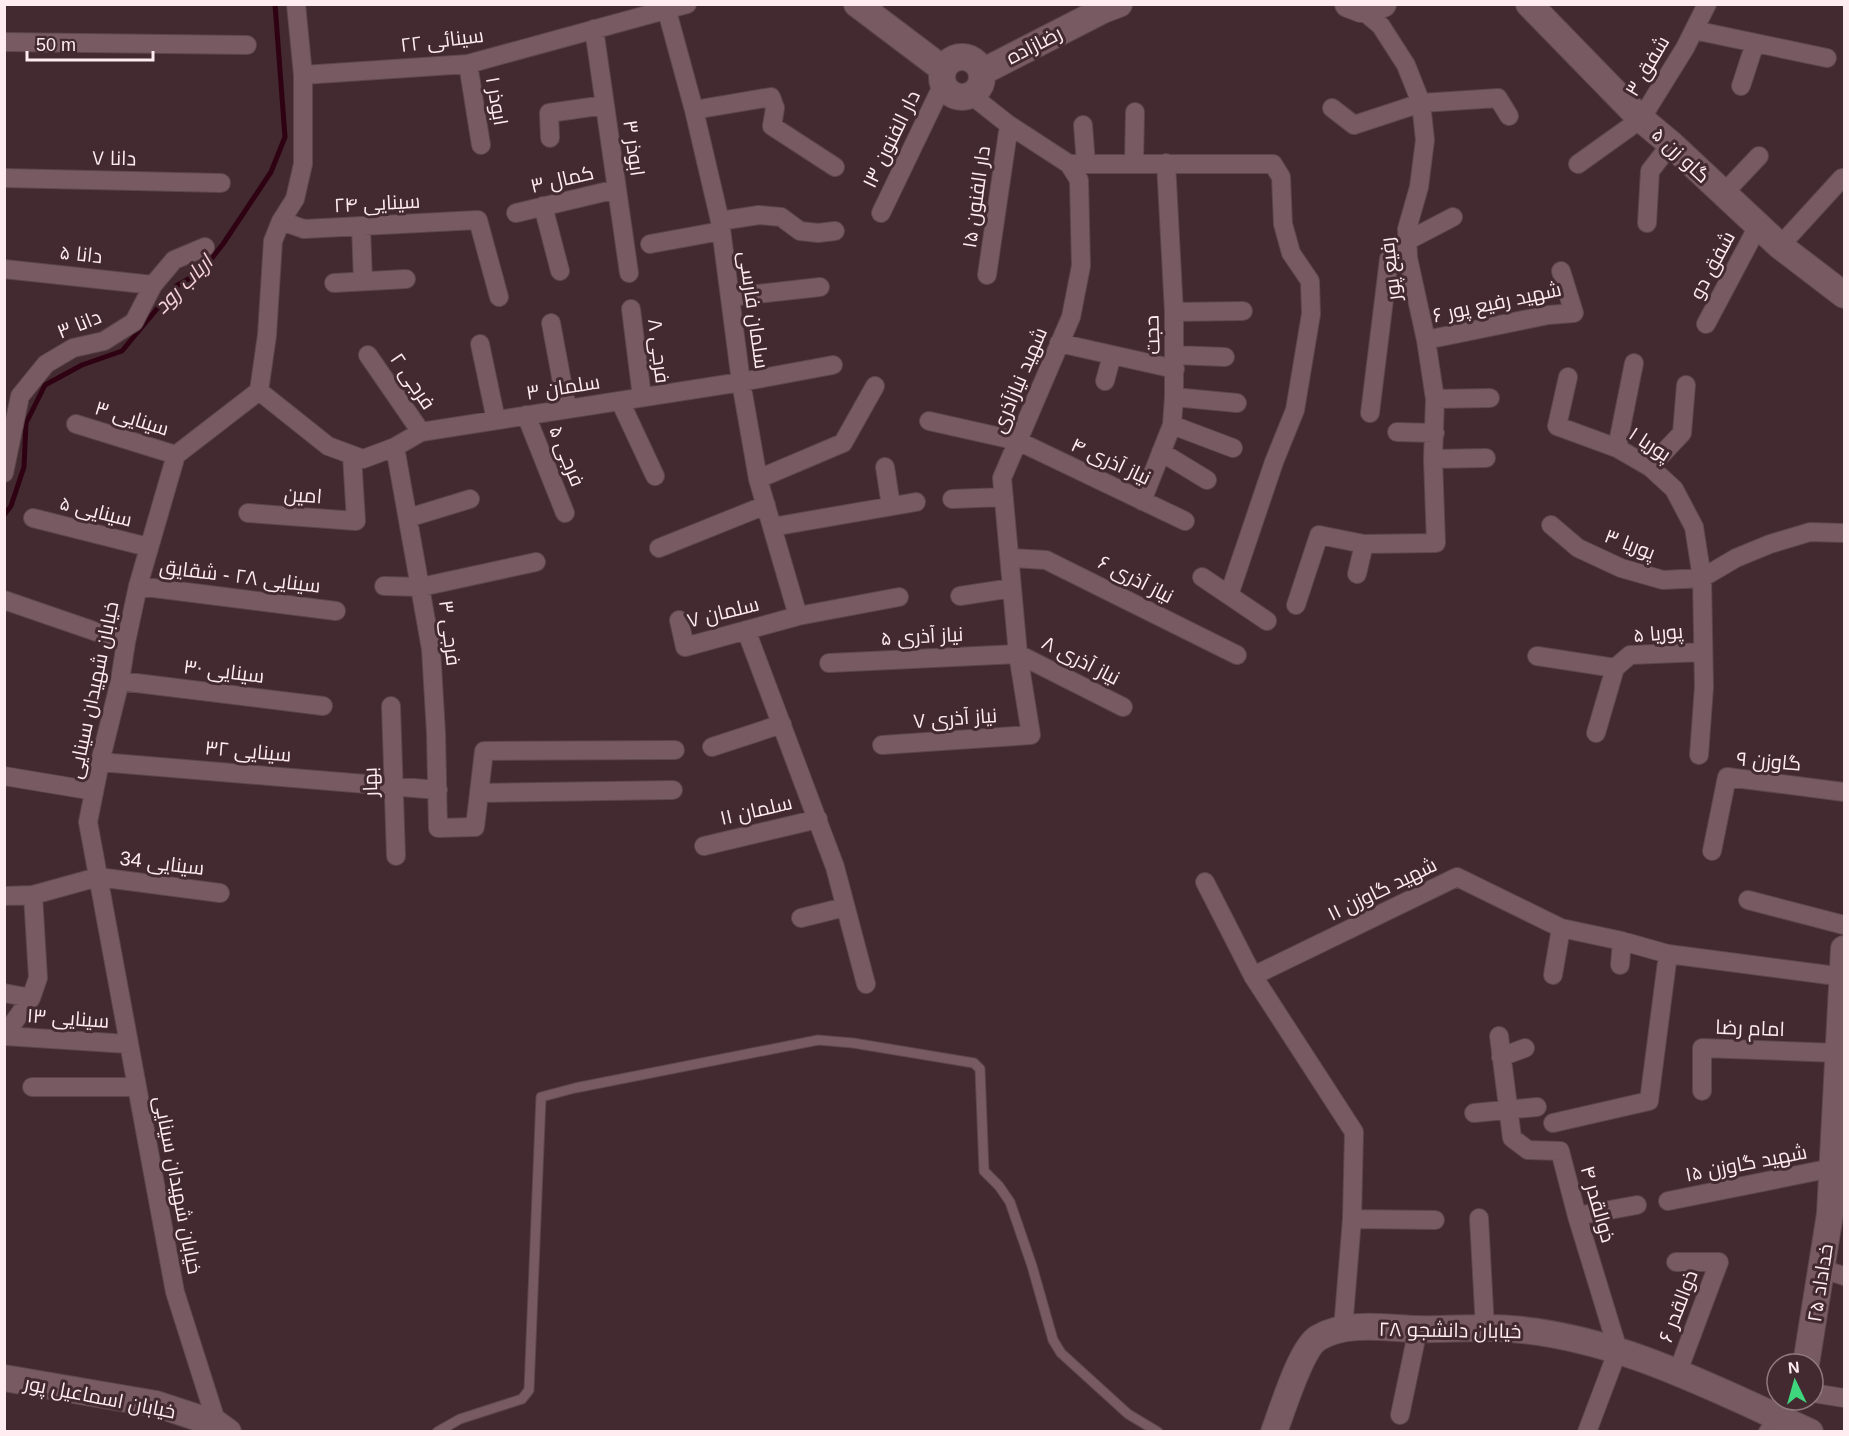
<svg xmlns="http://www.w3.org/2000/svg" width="1849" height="1436" font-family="Arial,Cairo,sans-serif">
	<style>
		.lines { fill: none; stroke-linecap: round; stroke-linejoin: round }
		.stream { stroke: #2f0213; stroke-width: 5 }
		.lane-casing { stroke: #5c464c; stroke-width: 11 }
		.street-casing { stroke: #5c464c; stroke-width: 20 }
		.secondary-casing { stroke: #5c464c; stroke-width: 28 }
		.lane { stroke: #785b62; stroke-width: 9 }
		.street { stroke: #785b62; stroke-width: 18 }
		.secondary { stroke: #785b62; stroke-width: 26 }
		.labels { text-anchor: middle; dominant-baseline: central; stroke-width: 6; stroke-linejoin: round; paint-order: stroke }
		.street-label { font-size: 20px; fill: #feecf0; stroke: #432a30 }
		.water-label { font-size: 21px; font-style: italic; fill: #f7d3db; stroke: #432a30 }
	</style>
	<rect width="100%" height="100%" fill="#432a30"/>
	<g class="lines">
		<path class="stream" d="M4,515L11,506L24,467L26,423L45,385L82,365L122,351L176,286L201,272L223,244L271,172L285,137L275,4"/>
		<defs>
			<path id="lane" d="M437,1432L460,1419L522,1399L529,1390L541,1097L575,1088L818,1040L853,1043L974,1063L980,1069L984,1171L999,1186L1010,1202L1032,1266L1053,1340L1061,1353L1128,1414L1158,1432"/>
			<path id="street" d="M667,11L694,110L720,221L741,382L758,479L798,616
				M594,29L629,273
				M1694,30L1827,58
				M4,42L247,45
				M468,64L481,145
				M303,75L468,64L687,4
				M1741,86L1755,43
				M1332,108L1354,125L1421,103L1498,98L1509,116
				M694,110L771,97L775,108L772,126L835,167
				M1083,125L1086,164
				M550,138L549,113L605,105
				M1134,163L1135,112
				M1069,164H1273L1281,177L1283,224L1291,253L1310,281L1311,314L1295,410L1274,462L1229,595
				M1578,164L1641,119L1685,48L1707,4
				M4,178L221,183
				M1723,194L1759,156
				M543,206L560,271
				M516,213L617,189
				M881,213L943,84
				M281,221L304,229L478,220L499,297
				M720,221L759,215L781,217L800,231L818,233L835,231
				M1647,223L1650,171L1671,144
				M361,226L363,281
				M650,244L721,231
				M1780,246L1842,178
				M4,269L153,285
				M987,275L1009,125
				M334,283L406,279
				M730,297L820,287
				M631,309L642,397
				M1174,312L1243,311
				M551,323L567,409
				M1706,324L1758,226
				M1426,340L1548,315L1574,313L1561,271
				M1059,343L1175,369
				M480,344L496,420
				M368,355L421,432
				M1175,355L1225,357
				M1568,377L1557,426L1617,448L1650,467L1674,489L1694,527L1702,578L1704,687L1699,755
				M1105,381L1112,355
				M259,391L328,446L363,459L395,447L421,432L741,382L833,365
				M1174,397L1237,403
				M1435,399L1490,398
				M620,401L655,476
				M1370,413L1389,259L1407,241L1453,217
				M526,415L565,513
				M929,421L1018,441L1185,521
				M76,424L176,455
				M1172,425L1233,448
				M1397,432L1435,433
				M395,447L431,649L436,733L438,828L475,827L484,751L675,750
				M1617,448L1634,363
				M1161,452L1207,480
				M1433,459L1486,458
				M885,467L891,506
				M1650,467L1682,433L1686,385
				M4,473L20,396L46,364L73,348L104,341L134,322L153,285L174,260L205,247
				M758,479L843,443L875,386
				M952,499L1004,497
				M1142,501L1172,425L1174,397V312L1166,163
				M248,513L356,521L352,455
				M33,518L148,547
				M408,518L470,499
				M1551,525L1578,548L1621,568L1663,580L1702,578L1736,558L1770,544L1810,532L1844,533
				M772,527L916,502
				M659,548L766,505
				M1010,558L1046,560L1237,655
				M1357,574L1364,544
				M1202,577L1267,621
				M138,586L336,611
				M384,586L421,587L536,562
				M960,596L1012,588
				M4,600L126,642
				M1296,605L1319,535L1364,544L1436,543L1433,459L1435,399L1426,340L1408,258L1407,229L1419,187L1425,140L1421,103L1406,65L1381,26L1361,9
				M679,620L685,647L798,616L899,597
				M746,630L835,867L866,984
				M1537,656L1615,668
				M829,663L1018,654L1123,707
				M120,681L323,706
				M391,706L396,856
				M1596,733L1615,668L1630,655L1703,652
				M882,745L1031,735L1018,654L1002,478L1071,317L1081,266L1079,180L1069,164L1009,125L971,95
				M712,747L782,724
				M100,762L438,790
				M4,776L94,791
				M479,793L673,790
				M704,846L818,819
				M1712,851L1727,777L1844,792
				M1205,882L1253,976L1457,877L1561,928L1622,941L1668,954L1844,977
				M4,896L33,895L98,877L220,893
				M1748,900L1844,925
				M801,918L845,907
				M1620,965L1622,941
				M1553,975L1561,928
				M1253,976L1354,1132L1352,1219L1343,1329
				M4,993L31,998
				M4,1036L31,998L38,978L33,895
				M5,1036L128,1044
				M1499,1036L1512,1138L1528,1150L1560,1151L1577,1216L1618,1350L1587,1432
				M1501,1057L1525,1048
				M32,1087H137
				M1702,1091V1048L1838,1053
				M1474,1113L1537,1107
				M1553,1123L1649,1101L1668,954
				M1668,1201L1832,1168
				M1577,1216L1637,1205
				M1479,1218L1485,1328
				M1352,1219L1435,1220
				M1676,1262H1719L1677,1374
				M1822,1269L1844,1276
				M1813,1393L1844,1398
				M1400,1415L1418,1329
				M217,1424L175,1292L88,822L100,762L120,681L126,642L138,586L176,455L259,391L267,335L273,241L281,221L295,199L303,164V75L296,4
				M1768,1432L1780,1418"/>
			<path id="secondary" d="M857,4L943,69
				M1348,4L1361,9L1383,4
				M1529,4L1641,119L1671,144L1780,246L1844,295
				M942 77a20 20 0 1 1 40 0a20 20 0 1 1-40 0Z
				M982,72L1103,10L1119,4
				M1806,1364L1830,1214L1844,949
				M4,1378L156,1404L217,1424L228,1432
				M1274,1432C1282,1411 1301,1348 1318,1338C1345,1321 1385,1328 1416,1329C1448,1330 1480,1326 1511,1329C1617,1337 1715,1389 1810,1432"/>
		</defs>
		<use href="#lane" class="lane-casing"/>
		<use href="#street" class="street-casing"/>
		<use href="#secondary" class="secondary-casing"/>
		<use href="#lane" class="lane"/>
		<use href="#street" class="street"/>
		<use href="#secondary" class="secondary"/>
	</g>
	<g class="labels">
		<g class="street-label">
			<text transform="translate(442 40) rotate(-7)">سینائی ۲۲</text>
			<text transform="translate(1034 45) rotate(-27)">رضازاده</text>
			<text transform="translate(1647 66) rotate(-59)">شفق ۳</text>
			<text transform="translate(497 101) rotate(80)">ابوذر ۱</text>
			<text transform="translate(891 139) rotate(-64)">دار الفنون ۱۳</text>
			<text transform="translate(634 148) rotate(82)">ابوذر ۳</text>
			<text transform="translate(1681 155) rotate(43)">گاو زن ۵</text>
			<text transform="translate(114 158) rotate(1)">دانا ۷</text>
			<text transform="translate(562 179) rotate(-13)">کمال ۳</text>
			<text transform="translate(976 197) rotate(-82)">دار الفنون ۱۵</text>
			<text transform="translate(377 203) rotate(-3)">سینایی ۲۴</text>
			<text transform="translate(81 254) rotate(6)">دانا ۵</text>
			<text transform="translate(1712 265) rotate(-62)">شفق دو</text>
			<text transform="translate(1390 269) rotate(-97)">رفیع پور</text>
			<text transform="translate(1497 302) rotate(-12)">شهید رفیع پور ۶</text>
			<text transform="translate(754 310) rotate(82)">سلمان فارسی</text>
			<text transform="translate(79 324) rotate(-22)">دانا ۳</text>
			<text transform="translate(1152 335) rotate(-92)">حجت</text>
			<text transform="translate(659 351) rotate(83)">فرجی ۸</text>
			<text transform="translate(1019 380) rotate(-67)">شهید نیازآذری</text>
			<text transform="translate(413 381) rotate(56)">فرجی ۲</text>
			<text transform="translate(563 387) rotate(-9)">سلمان ۳</text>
			<text transform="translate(132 418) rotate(17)">سینایی ۳</text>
			<text transform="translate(1650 444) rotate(33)">پوریا ۱</text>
			<text transform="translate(567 456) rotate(68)">فرجی ۵</text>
			<text transform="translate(1111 461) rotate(25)">نیاز آذری ۴</text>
			<text transform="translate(303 495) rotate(4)">امین</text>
			<text transform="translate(96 511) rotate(14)">سینایی ۵</text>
			<text transform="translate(1630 544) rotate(21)">پوریا ۳</text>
			<text transform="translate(240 576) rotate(7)">سینایی ۲۸ - شقایق</text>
			<text transform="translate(1136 579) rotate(27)">نیاز آذری ۶</text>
			<text transform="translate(723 612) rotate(-14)">سلمان ۷</text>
			<text transform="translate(450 633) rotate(83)">فرجی ۳</text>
			<text transform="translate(1658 633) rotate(-5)">پوریا ۵</text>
			<text transform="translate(922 636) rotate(-3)">نیاز آذری ۵</text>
			<text transform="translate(1081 660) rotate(27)">نیاز آذری ۸</text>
			<text transform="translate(224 671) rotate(7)">سینایی ۳۰</text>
			<text transform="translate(93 690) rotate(-78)">خیابان شهیدان سینایی</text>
			<text transform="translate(955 718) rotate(-4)">نیاز آذری ۷</text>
			<text transform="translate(248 751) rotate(5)">سینایی ۳۲</text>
			<text transform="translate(1769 761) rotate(5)">گاوزن ۹</text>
			<text transform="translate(370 782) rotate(-92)">بهار</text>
			<text transform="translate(756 810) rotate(-13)">سلمان ۱۱</text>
			<text transform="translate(162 863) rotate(7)">سینایی 34</text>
			<text transform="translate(1382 889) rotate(-26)">شهید گاوزن ۱۱</text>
			<text transform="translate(68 1018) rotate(4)">سینایی ۱۳</text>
			<text transform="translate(1750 1028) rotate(2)">امام رضا</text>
			<text transform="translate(1746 1163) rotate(-11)">شهید گاوزن ۱۵</text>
			<text transform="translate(178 1185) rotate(79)">خیابان شهیدان سینایی</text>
			<text transform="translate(1598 1204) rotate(74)">ذوالقدر ۴</text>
			<text transform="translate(1820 1283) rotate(-81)">خداداد ۲۵</text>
			<text transform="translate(1678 1306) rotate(-69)">ذوالقدر ۶</text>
			<text transform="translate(1450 1330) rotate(1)">خیابان دانشجو ۲۸</text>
			<text transform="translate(100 1397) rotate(11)">خیابان اسماعیل پور</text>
		</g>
		<g class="water-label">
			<text transform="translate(183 284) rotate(-45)">ارباب رود</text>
		</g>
	</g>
	<rect width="1849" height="1436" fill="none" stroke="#feecf0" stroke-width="12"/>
	<g transform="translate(1795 1382) rotate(355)"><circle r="28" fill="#432a30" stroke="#8e787d" stroke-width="1.5"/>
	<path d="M0-4.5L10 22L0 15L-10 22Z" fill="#3ed77d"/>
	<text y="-9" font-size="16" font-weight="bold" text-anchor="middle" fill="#feecf0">N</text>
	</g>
	<path d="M27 51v9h126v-9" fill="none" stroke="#feecf0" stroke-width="3"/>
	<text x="36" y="51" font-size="18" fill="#feecf0" stroke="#432a30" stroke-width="4.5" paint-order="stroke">50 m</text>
</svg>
